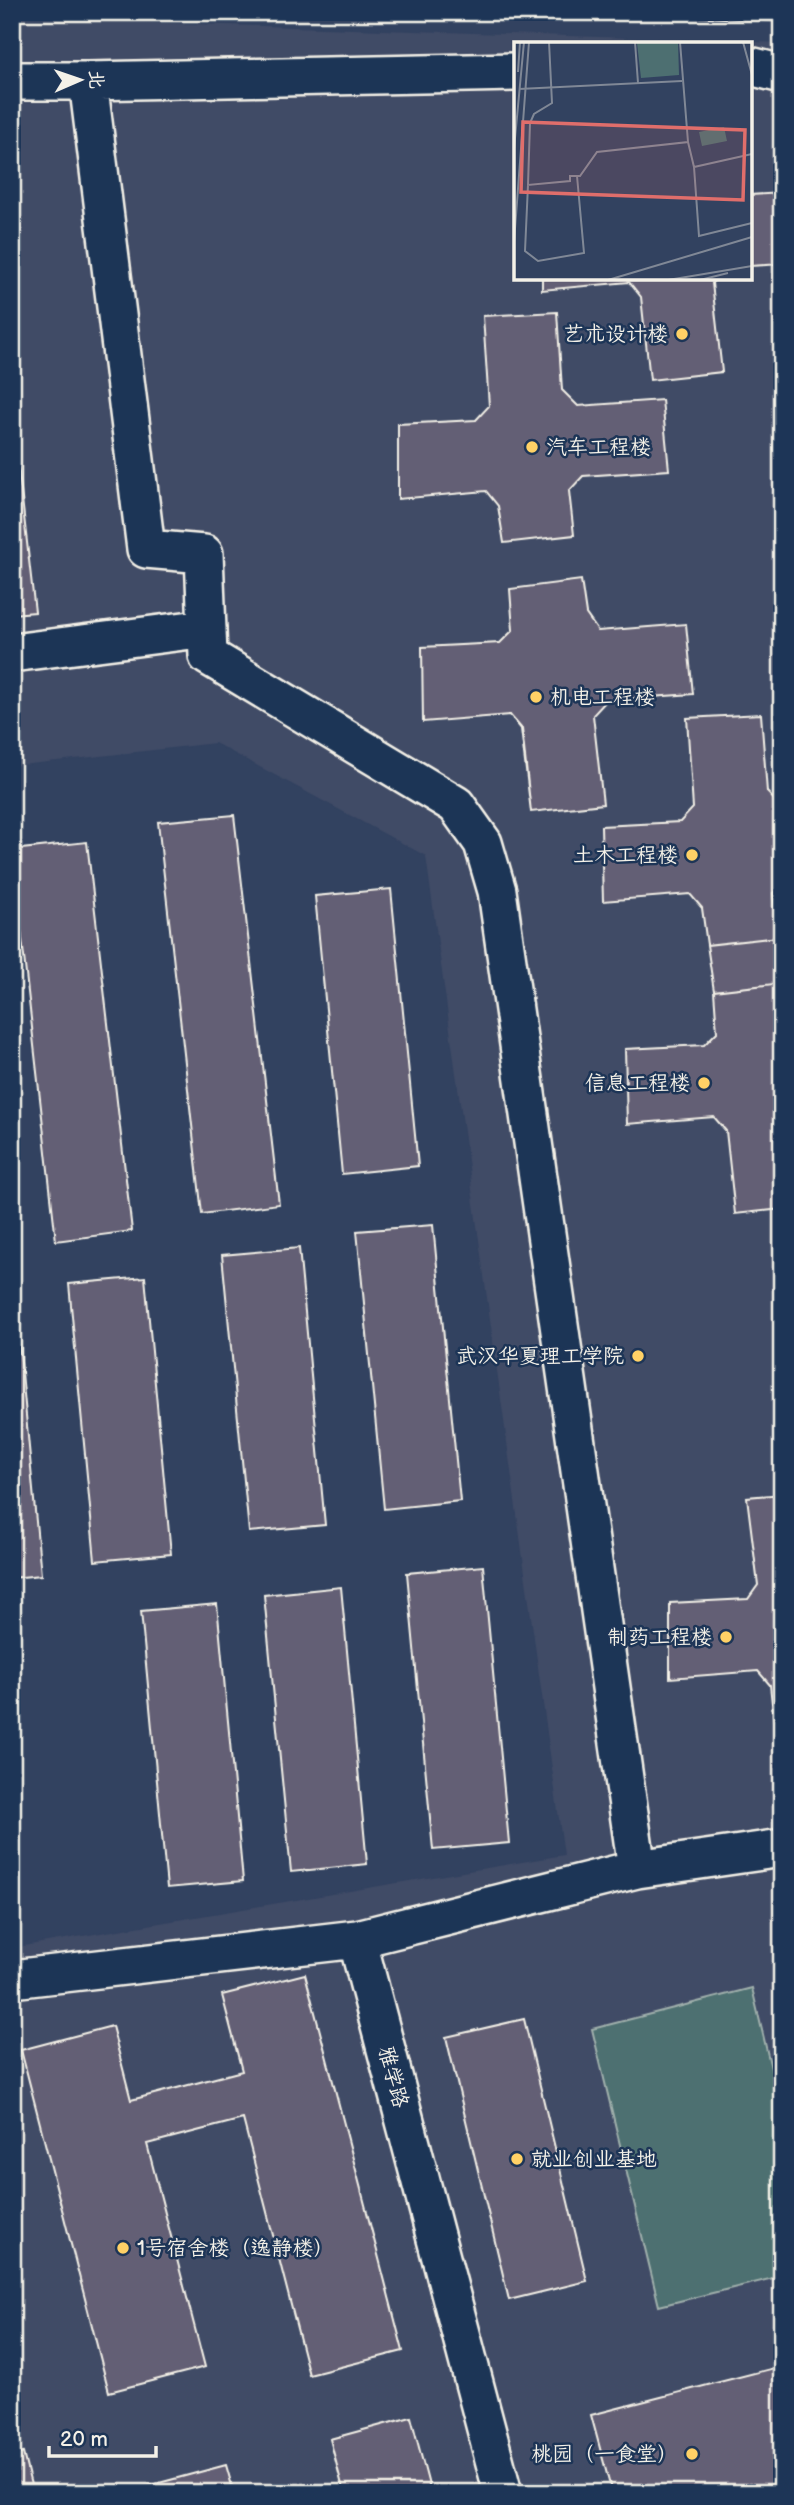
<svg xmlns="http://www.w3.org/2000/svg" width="794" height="2505" font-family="'Balsamiq Sans','LXGW WenKai TC',sans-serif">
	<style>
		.built { fill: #414b66; fill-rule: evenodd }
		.green { fill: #4d6f71; stroke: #a0b0ac; stroke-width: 2 }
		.building { fill: #645f74; stroke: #f4f1e8; stroke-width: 2 }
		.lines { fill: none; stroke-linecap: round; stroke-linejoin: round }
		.street-casing { stroke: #f4f1e8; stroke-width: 42 }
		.street { stroke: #1d3557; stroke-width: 37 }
		.tram { stroke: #f4f1e8; stroke-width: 2 }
		.poi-dot { fill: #ffd166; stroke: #1d3557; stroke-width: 2.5 }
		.labels { text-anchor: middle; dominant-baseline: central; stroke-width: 5; stroke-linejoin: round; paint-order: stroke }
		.poi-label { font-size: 21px; fill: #f4f1e8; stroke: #1d3557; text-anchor: end }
		.street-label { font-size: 21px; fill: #f4f1e8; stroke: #1d3557 }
		.inset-road { fill: none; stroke: #808896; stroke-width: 2 }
		.view { fill: #e06e6b; fill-opacity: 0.15; stroke: #e06e6b; stroke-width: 3.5 }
		.inset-edge { fill: none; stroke: #f4f1e8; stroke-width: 3.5 }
	</style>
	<rect width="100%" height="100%" fill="#324260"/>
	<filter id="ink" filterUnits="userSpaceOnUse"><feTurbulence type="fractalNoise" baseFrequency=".0143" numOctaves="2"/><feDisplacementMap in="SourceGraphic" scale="14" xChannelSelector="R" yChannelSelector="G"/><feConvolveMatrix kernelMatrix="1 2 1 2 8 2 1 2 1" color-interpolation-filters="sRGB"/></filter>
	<g filter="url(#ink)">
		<path class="built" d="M12,18L782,43V2493H12V1948L564,1855L426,856L215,743L12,766ZM516,44H750V278H516Z"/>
		<path class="green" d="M752,1988L782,2115V2276L659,2306L592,2029Z"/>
		<path class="building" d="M782,193V264L750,266V195Z
			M542,278H716L712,283L722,372L650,380L641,297L629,282L542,290Z
			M557,312L562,390L578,406L662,400L669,470L583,476L569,491L574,535L504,543L498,506L486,491L398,499V424L476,420L489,406L483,316Z
			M557,312L562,390L578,406L662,400L669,470L583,476L569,491L574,535L504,543L498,506L486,491L398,499V424L476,420L489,406L483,316Z
			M12,412L35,612L12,614Z
			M581,580L586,614L598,631L686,624L693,694L607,700L593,715L603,804L531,812L522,729L510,715L423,722L422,647L500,643L513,630L510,589Z
			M581,580L586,614L598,631L686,624L693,694L607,700L593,715L603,804L531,812L521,729L510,715L423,722L422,647L500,643L513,630L510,589Z
			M761,714L767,792L782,808V884L773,893L778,937L707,945L702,908L690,894L603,901L601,826L680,822L693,808L687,718Z
			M761,714L767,792L782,808V884L773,893L778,937L707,945L702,908L690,894L603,901L601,826L680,822L693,808L687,718Z
			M234,815L279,1204L202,1214L158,822Z
			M87,842L132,1231L56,1241L12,850Z
			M391,889L418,1166L342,1174L315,896Z
			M778,937L782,959V1209L735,1214L726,1131L714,1117L627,1124L625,1049L704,1045L717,1032L714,991L707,945Z
			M782,983V1209L735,1214L726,1131L714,1117L627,1124L625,1049L704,1045L717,1032L714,991Z
			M433,1225L460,1501L384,1509L357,1231Z
			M299,1248L325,1525L249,1532L222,1255Z
			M145,1277L171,1554L95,1561L69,1284Z
			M12,1298H15L41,1575L12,1578Z
			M782,1494V1768H779L770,1685L758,1671L670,1678V1603L748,1599L758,1585L747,1497Z
			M483,1566L509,1843L433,1850L407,1573Z
			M341,1587L367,1864L291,1872L264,1595Z
			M217,1604L243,1881L167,1888L141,1611Z
			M305,1974L403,2351L309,2375L243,2119L147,2144L205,2367L109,2392L21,2050L112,2026L131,2100L242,2071L222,1995Z
			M524,2019L587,2281L509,2300L446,2037Z
			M782,2366V2493H612L591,2415Z
			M411,2417L431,2493H344L330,2439Z
			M23,2453L33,2493H12V2456Z
			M226,2465L234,2493H134L133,2490Z"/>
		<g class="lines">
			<defs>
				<path id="street" d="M750,66L782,74
					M516,72L88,81L146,549L204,554L208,656L456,805L483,843L497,891L637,1869L782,1848
					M12,81H88
					M12,653L207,628
					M12,1979L357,1939
					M503,2493L357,1939L637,1869"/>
			</defs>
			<use href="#street" class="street-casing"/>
			<use href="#street" class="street"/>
			<path class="tram" d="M609,12L782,21"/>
		</g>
	</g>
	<g class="poi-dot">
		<circle cx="682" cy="334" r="7"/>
		<circle cx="532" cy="447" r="7"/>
		<circle cx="536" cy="697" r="7"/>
		<circle cx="692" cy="855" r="7"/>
		<circle cx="704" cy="1083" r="7"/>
		<circle cx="638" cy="1356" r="7"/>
		<circle cx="726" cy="1637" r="7"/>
		<circle cx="517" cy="2159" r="7"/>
		<circle cx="123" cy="2248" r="7"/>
		<circle cx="692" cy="2454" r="7"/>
	</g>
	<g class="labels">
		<g class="poi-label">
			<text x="668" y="334">艺术设计楼</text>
			<text x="546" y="447" text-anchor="start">汽车工程楼</text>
			<text x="550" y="697" text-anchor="start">机电工程楼</text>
			<text x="678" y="855">土木工程楼</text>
			<text x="690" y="1083">信息工程楼</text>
			<text x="624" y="1356">武汉华夏理工学院</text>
			<text x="712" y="1637">制药工程楼</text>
			<text x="531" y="2159" text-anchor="start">就业创业基地</text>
			<text x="137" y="2248" text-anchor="start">1号宿舍楼（逸静楼）</text>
			<text x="678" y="2454">桃园（一食堂）</text>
		</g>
		<g class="street-label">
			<text transform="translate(393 2077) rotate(75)">雅学路</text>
		</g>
	</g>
	<g transform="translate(514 42)">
		<rect width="238" height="238" fill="#324260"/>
		<path d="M164,0L165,33L127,36L123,1ZM210,85L213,99L188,104L185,90Z" fill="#4d6f71"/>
		<path class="inset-road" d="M35,0L38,61L20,72L16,81L14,143L56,139V134H66L83,110L174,100L166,0M121,0L124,41M229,0L238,33M4,30L6,0M5,47L168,39M174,100L180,125L238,112M0,107L10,0M180,125L185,194L238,181M14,143L11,209L24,219L70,211L63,134M0,200L15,0M94,238L238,195M154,238L238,224M186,238L214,231"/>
		<path class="view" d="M9,80L231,88L229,158L7,150Z"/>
		<rect width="238" height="238" class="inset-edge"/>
	</g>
	<rect width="794" height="2505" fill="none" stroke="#1d3557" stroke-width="42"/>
	<rect x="21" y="21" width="752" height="2463" fill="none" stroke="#f4f1e8" stroke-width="2.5" filter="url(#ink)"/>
	<g transform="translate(80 80) rotate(88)" stroke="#1d3557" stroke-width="5" paint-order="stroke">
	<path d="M0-5L12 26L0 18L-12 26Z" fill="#f4f1e8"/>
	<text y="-10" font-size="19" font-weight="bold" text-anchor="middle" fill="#f4f1e8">北</text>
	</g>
	<path d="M49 2446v10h107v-10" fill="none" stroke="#f4f1e8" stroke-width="3.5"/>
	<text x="60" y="2446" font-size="21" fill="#f4f1e8" stroke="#1d3557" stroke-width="5" paint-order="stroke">20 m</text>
</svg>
